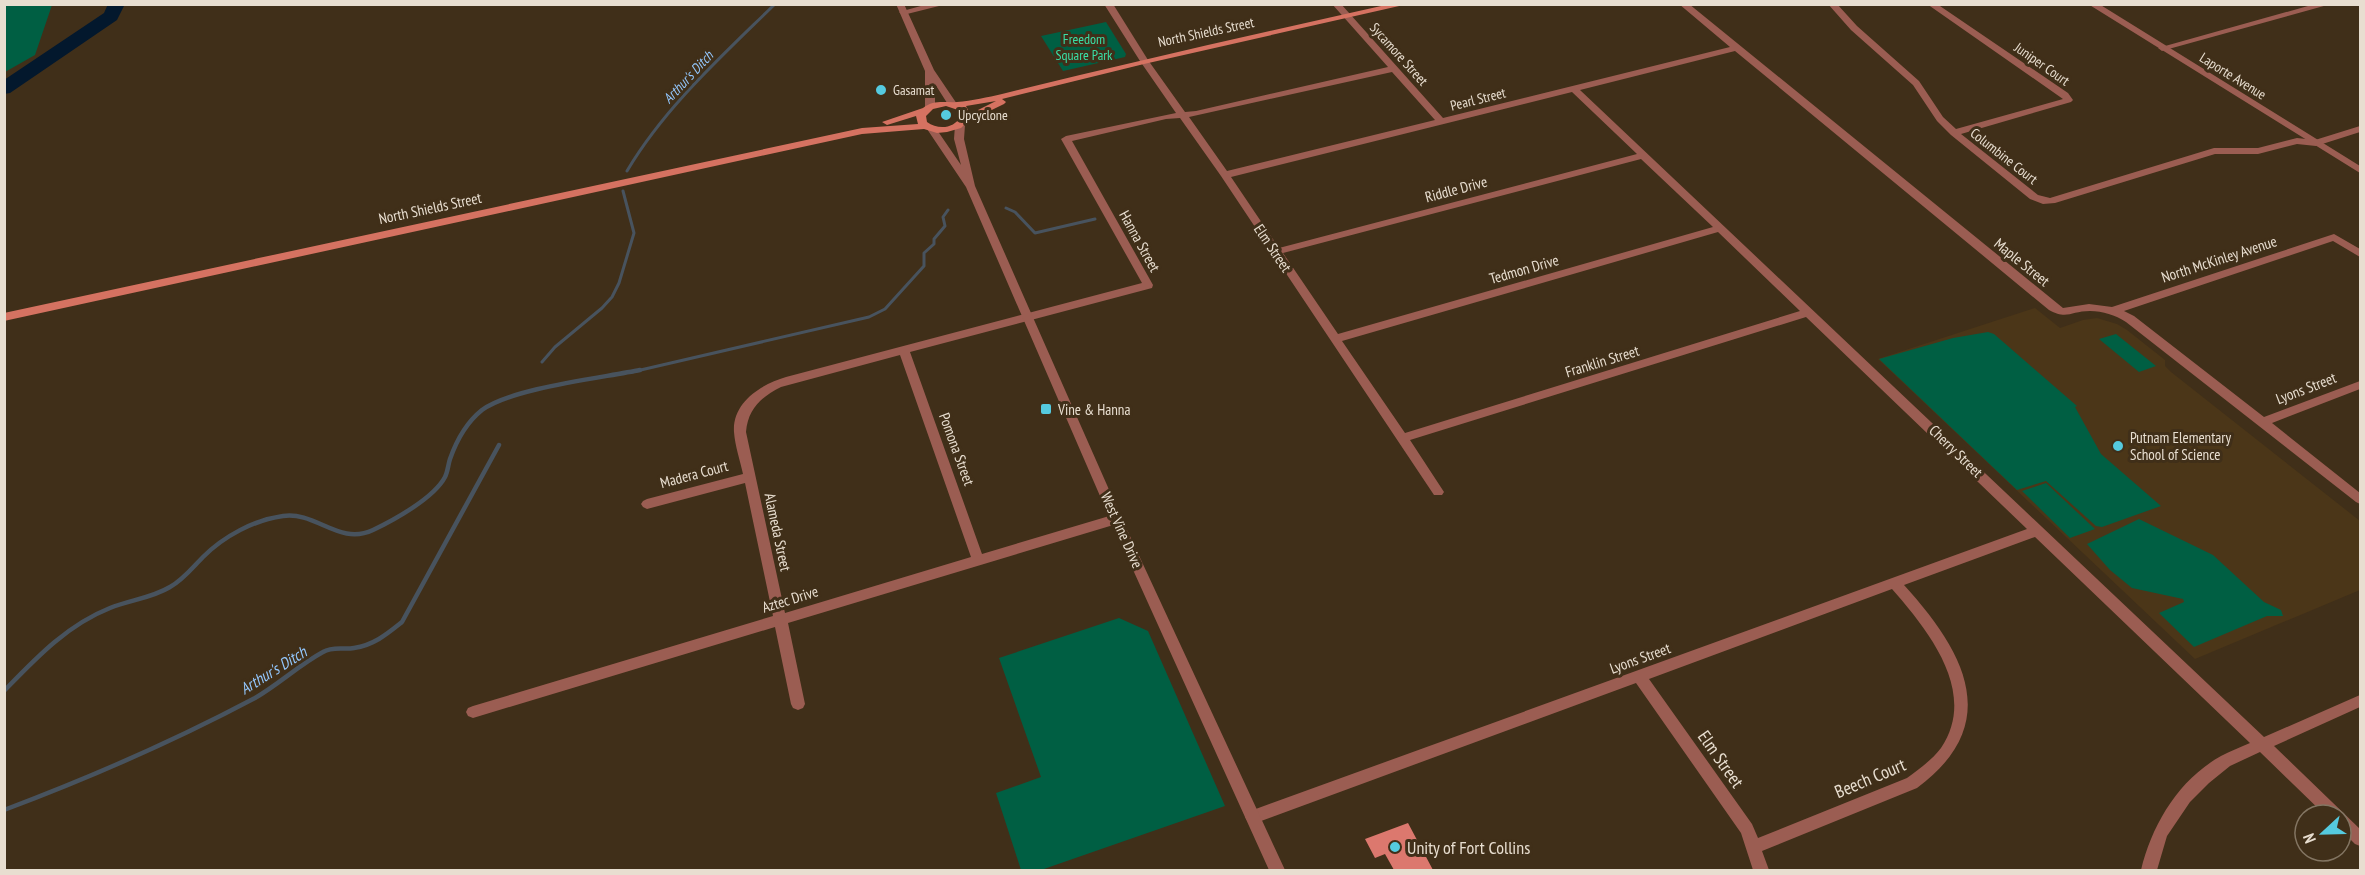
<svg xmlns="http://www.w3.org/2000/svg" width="2365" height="875" font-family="'PT Sans Narrow',sans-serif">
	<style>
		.built { fill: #4b3618 }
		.green { fill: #005f43 }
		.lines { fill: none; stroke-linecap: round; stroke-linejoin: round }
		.stream-far1 { stroke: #48535e; stroke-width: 3 }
		.stream { stroke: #48535e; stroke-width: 4.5 }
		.river { fill: #03182d; fill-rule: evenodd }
		.building { fill: #dc786e }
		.minor { fill: #9b5d52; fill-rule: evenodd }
		.tertiary { fill: #9b5d52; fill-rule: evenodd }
		.secondary { fill: #d57261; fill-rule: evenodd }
		.poi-dot { fill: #55cadf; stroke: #402f19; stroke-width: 2 }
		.labels { text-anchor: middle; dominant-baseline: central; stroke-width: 6; stroke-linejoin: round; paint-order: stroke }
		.far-street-label { font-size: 14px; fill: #e8ded0; stroke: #402f19 }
		.far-park-label { font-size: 14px; fill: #3adfa6; stroke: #402f19 }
		.far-water-label { font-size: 14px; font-style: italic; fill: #93c7fd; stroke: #402f19 }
		.far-poi-label { font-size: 14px; fill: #e8ded0; stroke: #402f19; text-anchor: start }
		.street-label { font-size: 15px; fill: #e8ded0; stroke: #402f19 }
		.poi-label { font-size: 15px; fill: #e8ded0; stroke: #402f19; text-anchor: start }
		.water-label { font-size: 16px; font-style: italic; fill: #93c7fd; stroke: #402f19 }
		.near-street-label { font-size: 18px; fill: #e8ded0; stroke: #402f19 }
		.near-poi-label { font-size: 18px; fill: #e8ded0; stroke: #402f19; text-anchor: start }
	</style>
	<rect width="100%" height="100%" fill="#402f19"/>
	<path class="built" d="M2035,308L2060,328L2083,320L2097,318L2117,324L2127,330L2165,360V366L2171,372L2360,521V590L2195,659L1878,359Z"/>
	<path class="green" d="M5,4L52,5L35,55L5,72Z
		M1106,22L1126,54L1125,57L1063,71L1041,36Z
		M1988,332L1994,334L2077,406L2075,407L2101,454L2161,506L2102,527L2096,526L2046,481L2017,490L1879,359L1953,338Z
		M2116,334L2156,366L2139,372L2099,339Z
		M2046,483L2095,529L2070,538L2022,491Z
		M2139,519L2213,555L2264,602L2281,610L2283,616H2267L2194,647L2159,613L2184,602L2183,599L2132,588L2110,570L2087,544Z
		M1119,618L1148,631L1225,806L1041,870H1021L996,793L1041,777L999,658Z"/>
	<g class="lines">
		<path class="stream-far1" d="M627,171C665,107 722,56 775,4
			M1006,208L1015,212L1035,233L1095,219
			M542,362L555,347L602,308L612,297L619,283L634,233L623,191
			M632,372L869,317L885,309L924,266V253L934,244V239L945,226L943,217L948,210"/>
		<path class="stream" d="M4,691C36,658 67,625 110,608C130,600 152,598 170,587C183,580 193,567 203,557C224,536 254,520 283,516C316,511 339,546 373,530C394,520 434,498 445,477C448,471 448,465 450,459C456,442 467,422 482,410C512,388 601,378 640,370
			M4,810C89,778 174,741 255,698C279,684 299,665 323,652C333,646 344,650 354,648C374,645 387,634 402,622L499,445"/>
		<path class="river" d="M108,4H125L117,20L10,93L4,94V80L104,13Z"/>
	</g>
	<path class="building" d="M1408,823L1433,870H1394L1385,854L1375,858L1365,839Z"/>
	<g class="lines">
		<path class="minor" d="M928,4H947L903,15L899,12Z
			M1104,4H1113L1148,60L1185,112L1196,111L1388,67L1332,4H1341L1443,118L1730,47L1679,4H1689L2063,308L2089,304L2112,307L2334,234L2360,249V257L2333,241L2124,311L2134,316L2264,417L2360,381V389L2272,423L2360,493V504L2356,502L2126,322C2115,315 2103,311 2090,311C2071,311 2067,320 2049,310L1735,51L1580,90L2264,737L2360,695V707L2274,746L2360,829V846L2355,844L2341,830V815H2325L2260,752L2230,766L2209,783L2190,802L2167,836L2157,870H2141C2152,825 2178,780 2221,756C2230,751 2241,747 2250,743L2035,537L1904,585C1964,651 2005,723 1917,788L1762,851L1769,870H1753L1741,833L1636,683L1253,824L1248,822L1245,817L1248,812L1253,810L2027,529L1806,317L1410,440L1444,492L1442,495H1434L1221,176L1180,118L1166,119L1072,141L1153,285L1152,288L910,352L982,554L1116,514L1120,515L1122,519L1120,523L788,623L805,704L803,708L798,710L793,708L791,704L775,627L473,718L468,716L466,712L468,708L473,706L773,616L745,483L647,509L643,507L641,504L643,501L647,499L743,474C740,460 735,446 734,432C732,402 762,384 786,377L1142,283L1061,139L1066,136L1176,113L1140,61ZM1392,72L1435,120L1227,171L1189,117ZM1572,92L1637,154L1279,248L1231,177ZM1641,159L1713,227L1338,334L1283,253ZM1718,232L1800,311L1405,433L1342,341ZM900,355L971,557L785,613L746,432C748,409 761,397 781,387ZM1892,589C1927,629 1979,692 1941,748C1932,760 1919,769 1907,778L1758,838L1752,824L1649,679Z
			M1828,4H1837L1857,26L1919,81L1943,117L1956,129L2063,99L1927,4H1937L2068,93L2073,100L2071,102L1961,134L2038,195L2050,198L2214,148H2258L2297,138L2315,140L2360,126V132L2316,146L2297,144L2258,154H2215L2055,203L2043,204L2030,199L1951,135L1937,121L1913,85L1851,30Z
			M2315,4H2331L2165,50L2162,51L2158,48Z"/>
		<path class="tertiary" d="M896,4H904L934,70L957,104L955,106H949L935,84V107L930,110L925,107V71Z
			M2088,4H2099L2360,166V173Z
			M960,122L965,125L964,139L975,186L1122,519L1285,870H1269L1110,519L966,187L927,129L932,126L935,127L961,165L954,139L955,125Z"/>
		<path class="secondary" d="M1390,4H1408L1144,64L1002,99L1006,102L1004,104L967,122L961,128L947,132L937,133L924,129L862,134L4,321V313L862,128L918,124L916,116L887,125L882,122L923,108C934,99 946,103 957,102C972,101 988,97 1002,94C1131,62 1260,33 1390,4ZM996,101L970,114L966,106ZM946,106L958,110L961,116C954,129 938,130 927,122L926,116L933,109Z"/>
	</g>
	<g class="poi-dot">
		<circle cx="881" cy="90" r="6"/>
		<circle cx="946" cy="115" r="6"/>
		<rect x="1040" y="403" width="12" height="12" rx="3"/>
		<circle cx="2118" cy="446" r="6"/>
		<circle cx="1395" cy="847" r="6"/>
	</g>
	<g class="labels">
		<g class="far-street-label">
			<text transform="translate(1206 32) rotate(-12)">North Shields Street</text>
			<text transform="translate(1399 54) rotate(48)">Sycamore Street</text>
			<text transform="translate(2042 64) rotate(35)">Juniper Court</text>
			<text transform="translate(2233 76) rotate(32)">Laporte Avenue</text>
			<text transform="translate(1478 99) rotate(-14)">Pearl Street</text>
			<text transform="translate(2004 156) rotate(38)">Columbine Court</text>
		</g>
		<g class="far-park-label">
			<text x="1084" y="39">Freedom<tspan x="1084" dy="16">Square Park</tspan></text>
		</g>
		<g class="far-water-label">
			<text transform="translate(688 77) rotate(-47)">Arthur's Ditch</text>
		</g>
		<g class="far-poi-label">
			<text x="893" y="90">Gasamat</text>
			<text x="958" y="115">Upcyclone</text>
		</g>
		<g class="street-label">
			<text transform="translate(1456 189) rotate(-15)">Riddle Drive</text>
			<text transform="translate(430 208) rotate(-12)">North Shields Street</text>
			<text transform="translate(1140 241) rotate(61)">Hanna Street</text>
			<text transform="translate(1273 248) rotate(56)">Elm Street</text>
			<text transform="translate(2219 259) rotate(-18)">North McKinley Avenue</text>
			<text transform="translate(2022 262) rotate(39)">Maple Street</text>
			<text transform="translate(1524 269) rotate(-16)">Tedmon Drive</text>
			<text transform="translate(1602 361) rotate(-17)">Franklin Street</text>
			<text transform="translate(2306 388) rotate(-21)">Lyons Street</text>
			<text transform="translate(957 449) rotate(70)">Pomona Street</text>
			<text transform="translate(1956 451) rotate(44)">Cherry Street</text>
			<text transform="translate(694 474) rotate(-15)">Madera Court</text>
			<text transform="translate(1122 530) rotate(66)">West Vine Drive</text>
			<text transform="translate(778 532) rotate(78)">Alameda Street</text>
			<text transform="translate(790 599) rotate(-17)">Aztec Drive</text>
			<text transform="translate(1640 658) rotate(-20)">Lyons Street</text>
		</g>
		<g class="poi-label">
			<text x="1058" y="409">Vine &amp; Hanna</text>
			<text x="2130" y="437">Putnam Elementary<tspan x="2130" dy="17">School of Science</tspan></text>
		</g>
		<g class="water-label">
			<text transform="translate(273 670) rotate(-32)">Arthur's Ditch</text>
		</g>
		<g class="near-street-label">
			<text transform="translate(1721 759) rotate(55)">Elm Street</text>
			<text transform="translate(1870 778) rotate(-23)">Beech Court</text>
		</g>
		<g class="near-poi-label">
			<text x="1407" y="847">Unity of Fort Collins</text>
		</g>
	</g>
	<rect width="2365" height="875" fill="none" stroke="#e8ded0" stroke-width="12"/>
	<g transform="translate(2323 833) rotate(248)"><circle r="28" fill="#402f19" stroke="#837562" stroke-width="1.5"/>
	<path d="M0-4.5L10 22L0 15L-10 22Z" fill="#55cadf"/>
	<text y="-9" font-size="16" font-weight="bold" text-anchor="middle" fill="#e8ded0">N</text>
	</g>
</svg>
